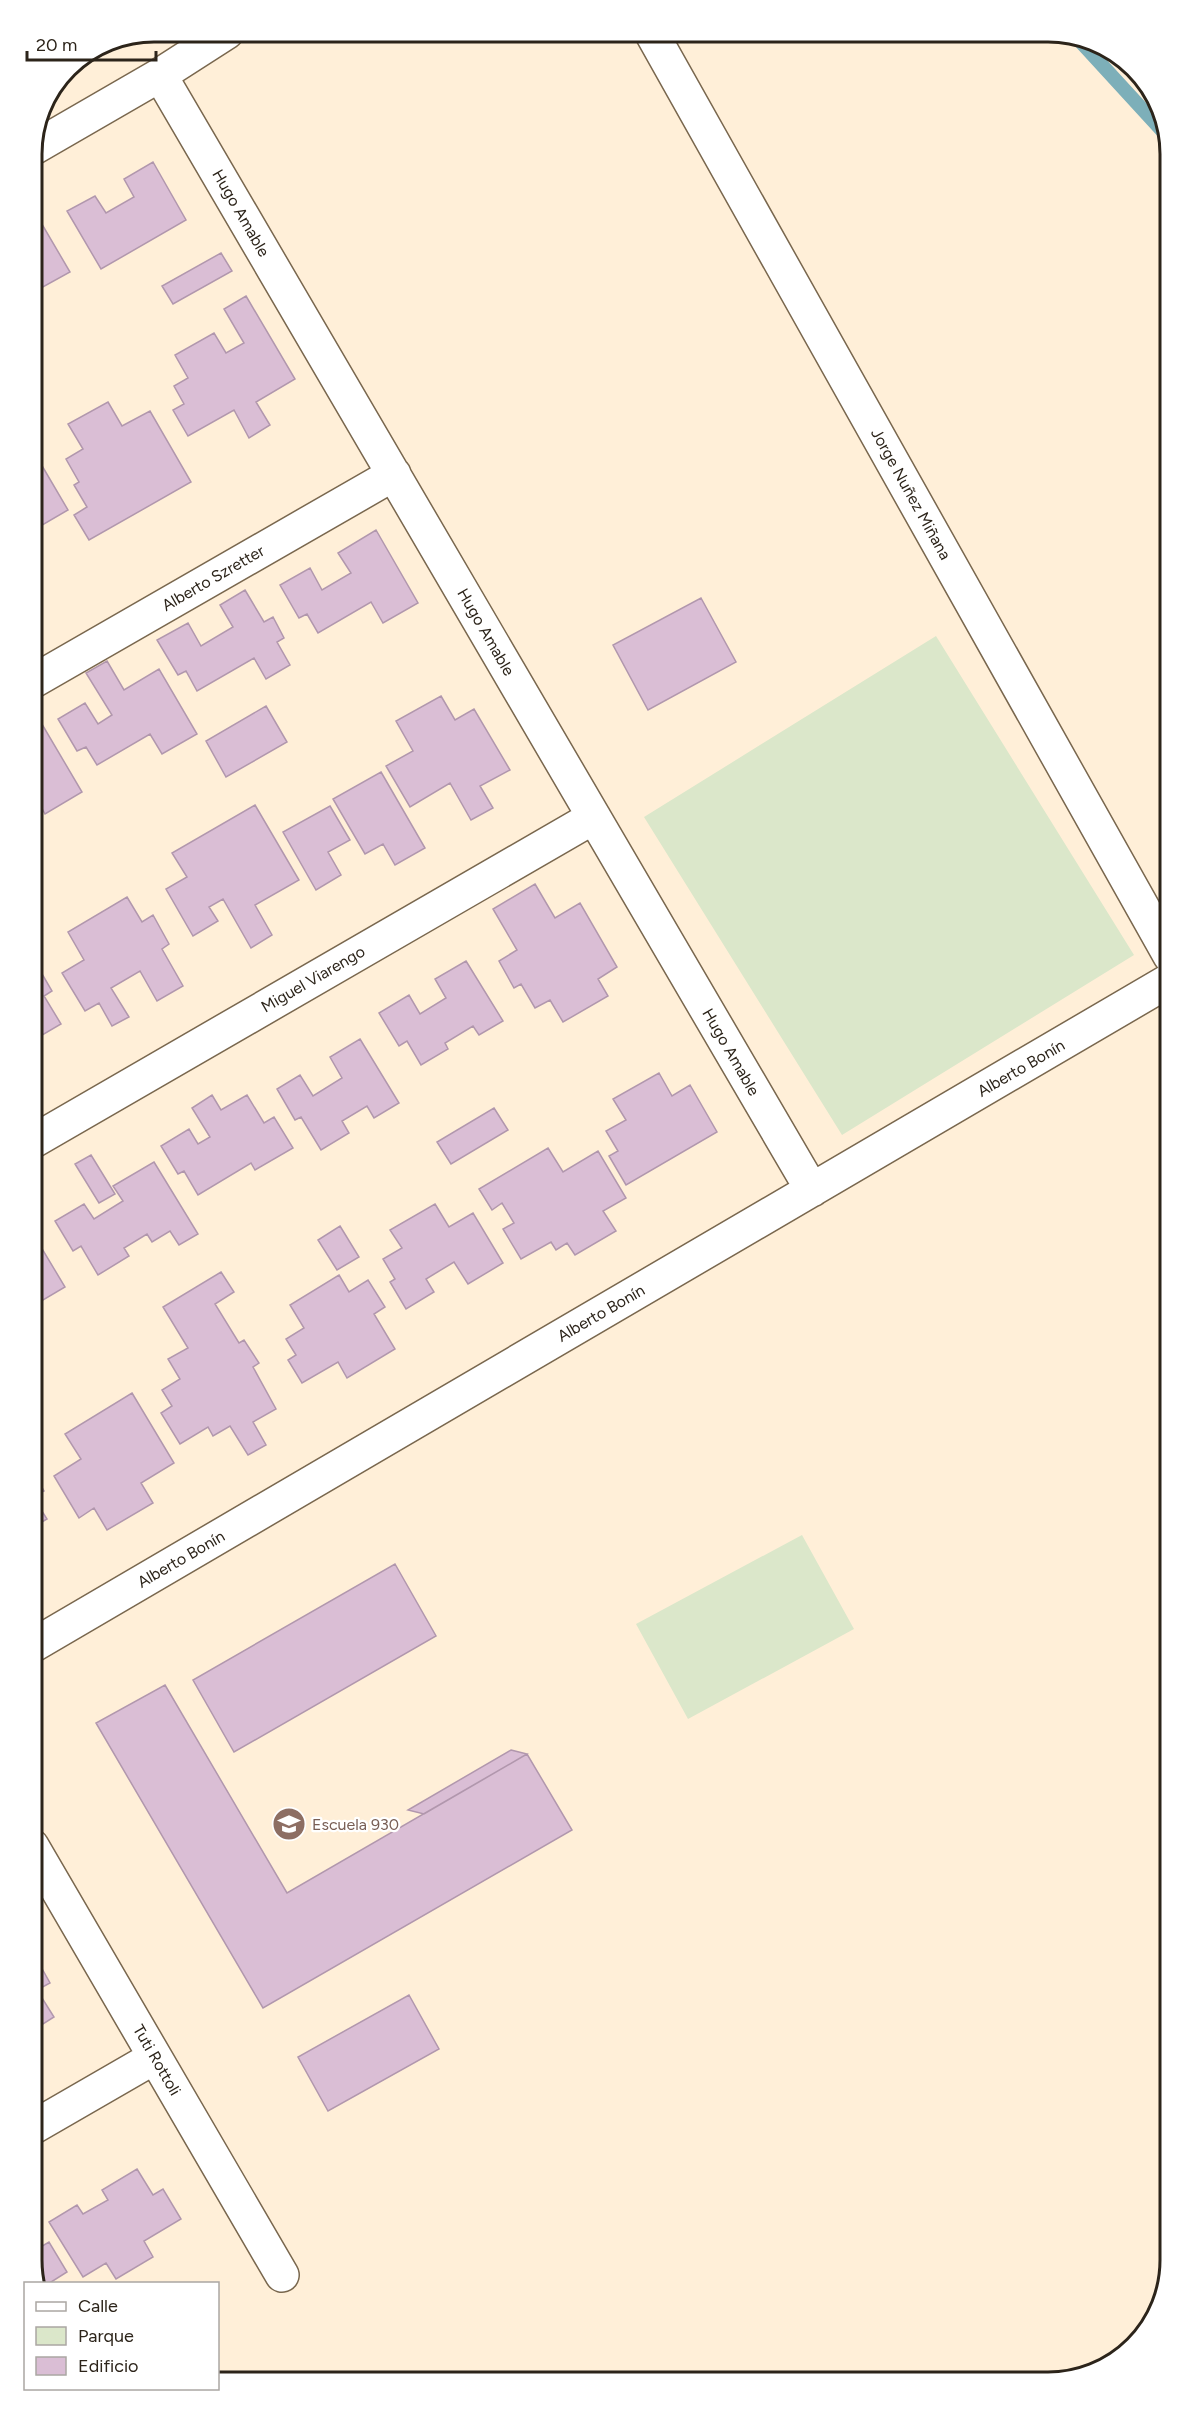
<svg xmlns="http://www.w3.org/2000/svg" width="1202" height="2414" font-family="Figtree,sans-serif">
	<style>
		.green { fill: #dbe7ca }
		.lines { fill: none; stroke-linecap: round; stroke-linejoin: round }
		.stream { stroke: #7dafb9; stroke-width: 14 }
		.building { fill: #dabed5; stroke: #b197ad; stroke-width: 1.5 }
		.street-casing { stroke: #79674e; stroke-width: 36 }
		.street { stroke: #fff; stroke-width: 33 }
		.labels { text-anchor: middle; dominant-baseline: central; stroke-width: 4.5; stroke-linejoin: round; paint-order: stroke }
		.street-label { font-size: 16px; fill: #2c241a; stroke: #fff }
		.education-label { font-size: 16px; fill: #785e54; stroke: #fff; text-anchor: start }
		.rim { fill: none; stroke: #2c241a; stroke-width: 3 }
	</style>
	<rect width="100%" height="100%" fill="#ffefd8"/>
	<path class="green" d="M936,636L1134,955L842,1135L644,817Z
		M802,1535L854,1629L688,1719L636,1624Z"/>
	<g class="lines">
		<path class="stream" d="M1079,40L1167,136"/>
	</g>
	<path class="building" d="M153,162L186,220L101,269L67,211L95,196L106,213L134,197L124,179Z
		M36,214L70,272L32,293V217Z
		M221,253L232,271L173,304L162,286Z
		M246,296L295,379L256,402L270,425L249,438L234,410L188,436L173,410L184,404L174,386L188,378L175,355L214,333L226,353L244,343L224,309Z
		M108,402L122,426L150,411L191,482L89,540L74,515L87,507L74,485L79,482L66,459L83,449L68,424Z
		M41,464L68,510L32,531V469Z
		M376,530L418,603L383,623L371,602L318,633L307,614L299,618L280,585L310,568L322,590L351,573L338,553Z
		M245,590L264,622L273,617L284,638L277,642L290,665L266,679L254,658L197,691L186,671L178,675L157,640L188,623L201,646L233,627L220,605Z
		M701,598L736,662L648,710L613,645Z
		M107,661L124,690L159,669L197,734L162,754L150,734L97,765L86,747L77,751L58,719L85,703L98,724L112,715L86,673Z
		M441,696L455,720L474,709L510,770L480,786L493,808L471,820L450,783L410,807L386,766L413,751L396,721Z
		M266,706L287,742L226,777L206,741Z
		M36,714L82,792L45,814L32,790V716Z
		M381,772L425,848L395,865L383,844L365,854L333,799Z
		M255,805L299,880L255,905L272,935L251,948L223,899L209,907L218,921L193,936L166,889L187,877L172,853Z
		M330,806L350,840L328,852L341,875L316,890L283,832Z
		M535,884L555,918L580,903L617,967L598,979L608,996L563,1022L550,1000L535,1008L521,984L514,988L499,961L517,950L493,909Z
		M127,897L142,922L153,915L169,944L162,949L183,986L157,1001L140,971L111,988L129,1017L112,1026L99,1003L85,1011L62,973L84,960L68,932Z
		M466,961L503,1021L479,1035L473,1026L445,1043L448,1049L421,1065L407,1041L399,1046L379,1013L409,995L420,1014L446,998L435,979Z
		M38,967L52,991L44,996L61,1024L32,1041V971Z
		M360,1039L399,1103L374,1118L367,1106L342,1121L349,1133L321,1150L301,1117L295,1120L277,1089L300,1075L313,1096L342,1078L330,1057Z
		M659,1073L672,1096L690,1085L717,1132L626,1185L609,1156L618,1151L606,1131L626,1120L613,1099Z
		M212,1095L221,1110L247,1095L264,1123L274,1117L293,1148L255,1170L251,1163L198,1195L184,1171L178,1174L161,1146L189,1129L198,1144L210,1137L192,1108Z
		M494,1108L508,1130L451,1164L437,1142Z
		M548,1148L563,1172L598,1151L626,1198L603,1211L616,1231L575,1255L567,1243L556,1250L551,1242L521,1259L503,1229L514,1223L502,1203L492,1210L479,1189Z
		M91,1155L115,1194L99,1203L75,1164Z
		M154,1162L198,1234L179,1245L170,1231L152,1242L147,1234L124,1248L129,1256L98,1275L81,1246L73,1251L55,1221L84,1204L94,1219L123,1201L113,1186Z
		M435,1204L449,1227L473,1213L503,1263L468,1284L454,1262L426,1279L434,1292L406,1309L390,1282L395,1279L383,1259L402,1248L390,1230Z
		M340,1226L359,1257L337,1270L318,1240Z
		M32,1232L65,1287L38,1303L32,1291Z
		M221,1272L234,1292L215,1304L239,1343L244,1340L259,1363L253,1367L276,1409L253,1422L266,1445L248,1455L230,1426L213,1436L208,1427L180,1444L161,1413L172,1406L162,1390L180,1379L168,1359L188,1348L163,1307Z
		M339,1275L349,1292L368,1280L385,1307L374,1314L395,1349L347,1378L338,1362L302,1383L288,1360L296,1355L286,1339L304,1328L290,1305Z
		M132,1393L174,1463L141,1483L153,1503L107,1530L94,1508L79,1518L54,1476L81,1459L65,1434Z
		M34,1473L44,1491L33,1497L47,1519L32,1528V1474Z
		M395,1564L436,1636L234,1752L193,1680Z
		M165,1685L287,1893L527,1754L572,1830L263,2008L96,1723Z
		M511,1750L527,1754L424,1814L408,1810Z
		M40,1965L50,1983L37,1990L54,2017L32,2031V1970Z
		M409,1995L439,2049L328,2111L298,2057Z
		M137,2169L153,2195L163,2189L181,2219L144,2241L153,2257L116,2279L106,2263L83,2277L49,2222L77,2205L83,2214L108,2200L102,2190Z
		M32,2236L39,2248L49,2242L67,2272L48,2284H36L32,2260Z"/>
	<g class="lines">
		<defs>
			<path id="street" d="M651,32L1170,956
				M160,75L812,1190
				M32,149L160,75L227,32
				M32,682L394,474
				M32,1142L594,817
				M32,1646L1170,980
				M32,1846L282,2275
				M32,2128L155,2057"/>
		</defs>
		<use href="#street" class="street-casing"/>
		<use href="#street" class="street"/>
	</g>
	<defs>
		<symbol id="school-disc" viewBox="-11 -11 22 22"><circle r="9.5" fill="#8d6e63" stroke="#fff"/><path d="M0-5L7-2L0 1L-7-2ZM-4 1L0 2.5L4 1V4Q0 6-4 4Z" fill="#fff"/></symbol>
	</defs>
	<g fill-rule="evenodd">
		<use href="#school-disc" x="270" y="1805" width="38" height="38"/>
	</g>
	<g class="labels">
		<g class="street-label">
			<text transform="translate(241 213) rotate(60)">Hugo Amable</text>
			<text transform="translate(911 494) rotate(61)">Jorge Nuñez Miñana</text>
			<text transform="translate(213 578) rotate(-30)">Alberto Szretter</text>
			<text transform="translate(486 632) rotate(60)">Hugo Amable</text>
			<text transform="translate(313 979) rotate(-30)">Miguel Viarengo</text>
			<text transform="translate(731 1052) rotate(60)">Hugo Amable</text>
			<text transform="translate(1021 1068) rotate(-30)">Alberto Bonín</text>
			<text transform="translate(601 1313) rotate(-30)">Alberto Bonín</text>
			<text transform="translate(181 1559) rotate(-30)">Alberto Bonín</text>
			<text transform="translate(157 2060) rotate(60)">Tuti Rottoli</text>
		</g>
		<g class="education-label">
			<text x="312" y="1824">Escuela 930</text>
		</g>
	</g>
	<path d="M0 0H1202V2414H0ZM154 42H1048A112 112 0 0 1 1160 154V2260A112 112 0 0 1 1048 2372H154A112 112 0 0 1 42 2260V154A112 112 0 0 1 154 42Z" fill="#fff" fill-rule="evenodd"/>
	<path class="rim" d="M154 42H1048A112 112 0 0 1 1160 154V2260A112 112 0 0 1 1048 2372H154A112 112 0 0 1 42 2260V154A112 112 0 0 1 154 42Z"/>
	<rect x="24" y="2282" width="195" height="108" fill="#ffffff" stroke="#aba7a3" stroke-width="1.5"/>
	<rect x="36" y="2302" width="30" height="9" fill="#ffffff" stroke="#aba7a3" stroke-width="1.5"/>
	<text x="78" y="2312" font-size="18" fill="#2c241a">Calle</text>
	<rect x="36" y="2327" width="30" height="18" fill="#dbe7ca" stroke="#aba7a3" stroke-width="1.5"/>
	<text x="78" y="2342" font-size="18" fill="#2c241a">Parque</text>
	<rect x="36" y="2357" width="30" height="18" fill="#dabed5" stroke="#aba7a3" stroke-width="1.5"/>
	<text x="78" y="2372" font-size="18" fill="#2c241a">Edificio</text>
	<path d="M27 51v9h129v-9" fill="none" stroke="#2c241a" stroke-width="3"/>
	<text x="36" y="51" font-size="18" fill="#2c241a" stroke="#ffffff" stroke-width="4.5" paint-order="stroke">20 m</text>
</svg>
